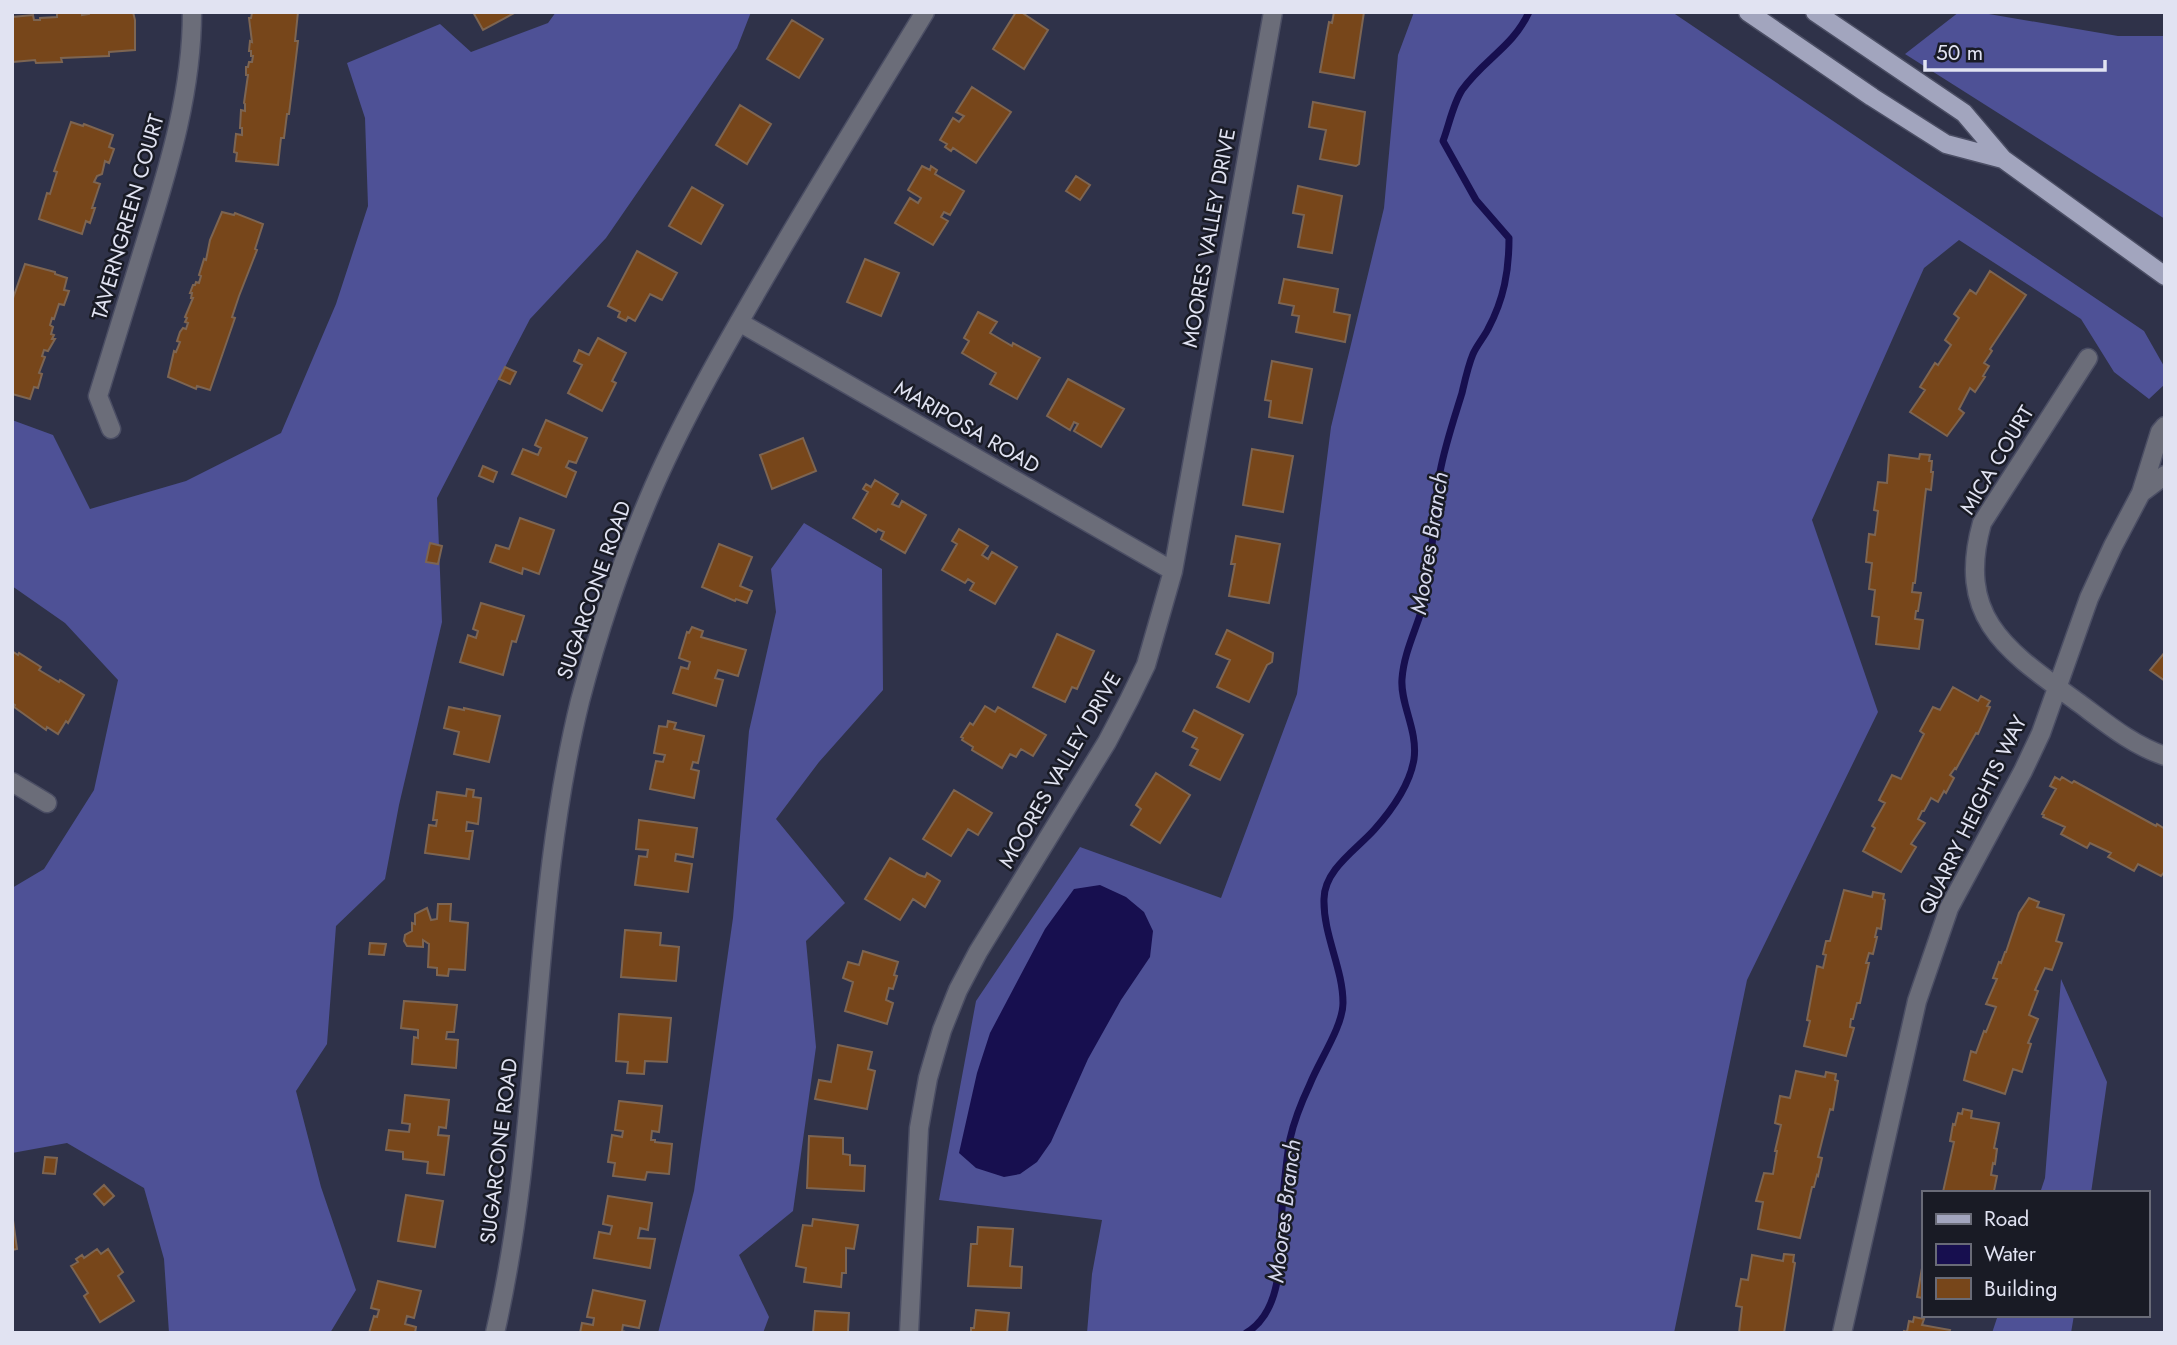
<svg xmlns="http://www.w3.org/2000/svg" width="2177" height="1345" font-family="Jost,sans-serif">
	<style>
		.forest { fill: #4e5196 }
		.water { fill: #170f4f }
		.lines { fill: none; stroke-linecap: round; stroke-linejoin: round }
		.stream { stroke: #170f4f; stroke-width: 7 }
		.building { fill: #77461a; stroke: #7d6552; stroke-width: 2 }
		.minor-casing { stroke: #4b4e64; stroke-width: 21 }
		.major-casing { stroke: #4b4e64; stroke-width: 21 }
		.minor { stroke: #6b6d79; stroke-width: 18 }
		.major { stroke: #a2a5be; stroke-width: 18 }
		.labels { text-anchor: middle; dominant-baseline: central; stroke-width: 5; stroke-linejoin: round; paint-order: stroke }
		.street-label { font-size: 21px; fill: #e1e3f2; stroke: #191b25 }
		.water-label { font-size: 23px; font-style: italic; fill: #d7d9ee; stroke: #191b25 }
	</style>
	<rect width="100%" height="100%" fill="#2f3249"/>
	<path class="forest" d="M556,12H751L737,48L606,238L530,319L437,498L442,622L399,805L385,879L336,926L327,1044L296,1091L321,1187L356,1290L330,1333H169L164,1259L144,1188L67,1143L12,1153V888L44,869L94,790L118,680L65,623L12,586V420L53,435L90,509L186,481L281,433L336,304L368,206L365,118L347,63L440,24L471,52L548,23Z
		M1414,12H1672L2144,331L2165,368V384L2149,399L2114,372L2081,319L1959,240L1924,268L1812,520L1878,712L1747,980L1674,1333H1087L1092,1274L1102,1220L939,1200L976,1001L1080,847L1221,898L1297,694L1331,427L1384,208L1398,55Z
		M1959,12H1977L2118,36H2165V219L1905,54Z
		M804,523L882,569L883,690L819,762L776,819L845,903L806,941L816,1047L793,1211L739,1255L769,1317L763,1333H658L694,1191L733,918L749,731L776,612L771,569Z
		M2061,979L2107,1082L2091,1193H2040L2045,1178Z
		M1998,1315H2074L2071,1333H1992Z"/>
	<path class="water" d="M1100,885L1126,897L1144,912L1153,931L1150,957L1121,1000L1088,1059L1051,1142L1037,1162L1020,1174L1004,1177L976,1168L959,1153L977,1073L990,1033L1045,929L1074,889Z"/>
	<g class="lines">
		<path class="stream" d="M1246,1333C1286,1309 1279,1248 1282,1209C1284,1186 1286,1161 1290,1139C1294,1121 1302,1101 1310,1084C1319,1061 1343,1026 1343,1003C1343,968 1323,935 1324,899C1324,870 1357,849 1374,830C1391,811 1410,784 1414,759C1418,730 1400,704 1402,679C1404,649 1420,623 1426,594C1434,554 1432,512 1440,472C1445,445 1454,419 1462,393C1465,380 1468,366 1473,354C1477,345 1484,337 1488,329C1504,299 1509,271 1509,238L1476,200L1443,141C1449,125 1453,104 1462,90C1484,59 1513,47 1529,12"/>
	</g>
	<path class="building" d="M68,12H82V15L89,14V12H133L135,20V50L109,52V56L61,58L62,62L36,63L35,60L13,62L12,64V17L33,15L34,20H40V18L57,17V13Z
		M256,12H298L295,41H298L295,66L289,114H287L284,138H281L278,165L236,161L237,153L234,152L236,134L242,135V128H240L241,110L245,111V104L244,103L248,75H246V67H248L249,62H252L253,56H251V51H249L250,41L252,42L249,18H251L252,13Z
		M473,12H516L483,30Z
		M1016,12H1021L1048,30L1024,69L993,49Z
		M1334,12H1364L1354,78L1320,72L1329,22L1332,23Z
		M792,20L823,39L799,78L767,59Z
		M972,87L1011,112L976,163L953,148L951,151L945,147L947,144L940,140L953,118L959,122L964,116L956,112Z
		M1313,102L1365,112L1359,164L1356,166L1320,159L1326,130L1309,127Z
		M740,105L771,124L747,164L716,145Z
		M71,122L83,126L84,124L113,135L109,147L114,149L109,163L105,161L102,174L97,176L94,182L100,184L92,208H95L90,223L86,221L82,234L39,219L47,193L50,194L57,172L54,171Z
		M922,166L930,170L931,166L937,170L935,174L964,191L950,215L944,212L941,217L948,221L933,245L895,223L910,198L918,203L921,198L908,190Z
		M1076,176L1090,185L1080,200L1066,191Z
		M1298,186L1342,196L1332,253L1298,247L1304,215L1293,213Z
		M692,187L723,205L701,244L669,226Z
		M222,212L234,215L235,213L263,224L255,249L257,250L239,296L232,317L235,318L210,390L197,386L196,389L168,377L174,351L176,352L180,342L177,341L180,332L183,328L186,329L188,323L185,322L187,318L185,317L193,298H191L192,293H190L193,285H195L196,282L199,283L201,276L199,275L204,259L206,260L210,240Z
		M637,251L677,273L662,300L650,294L635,321L628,317L626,321L618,317L620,312L608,306Z
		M865,259L899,273L881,316L847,302Z
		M25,264L55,272V274L67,278L64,290L69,291L64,305L59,304L54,319L52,318L50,325L53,327L51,334L54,335L52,339H55L48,351L44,350L42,356L45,357L39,373L42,374L38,388L34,387L30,399L12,394V301Z
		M1990,271L2026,295L1990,349L1992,351L1984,363L1989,366L1983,376L1985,377L1975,392L1970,388L1959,409L1964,413L1947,436L1910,412L1925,390L1920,387L1935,363L1938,365L1951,345L1945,340L1959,318L1954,314L1970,290L1976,294Z
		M1284,279L1338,289L1334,312L1350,315L1345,342L1296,332L1299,316L1292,315L1294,306L1279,303Z
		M978,312L997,322L990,333L1012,346L1013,343L1040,358L1017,399L990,384L996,373L962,353L969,341L964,338Z
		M598,338L626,353L612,381L616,383L602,411L568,393L582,365L574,361L579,350L589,355Z
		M1272,361L1312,369L1302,423L1269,417L1271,401L1265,400Z
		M505,367L516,372L510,384L499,379Z
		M1068,379L1124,409L1101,447L1074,431L1078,424L1074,422L1070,430L1047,416Z
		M546,420L587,438L576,463L569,461L566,467L576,472L566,497L512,474L523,449L538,455L541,448L535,445Z
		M803,438L816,471L772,489L760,455Z
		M1252,449L1293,456L1283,512L1243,505Z
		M1920,454L1930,455L1929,461H1932L1931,472H1933L1931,490L1926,489L1915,583H1913L1912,592L1921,593L1918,611H1916L1915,619L1923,620L1919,649L1876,644L1879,617L1872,616L1875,590L1869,589L1872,563L1866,562L1869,534L1875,535L1878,511L1874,510L1878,482L1887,483L1889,455L1919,459Z
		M483,466L497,472L493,482L479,476Z
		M875,480L898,494L892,504L899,507L902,501L926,515L905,553L881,539L884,532L878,529L876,532L853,518L868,492L863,489L866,484L871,487Z
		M520,518L554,530L539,574L523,568L522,574L490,562L496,545L509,549Z
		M959,529L988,546L982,555L988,559L992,552L1017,567L995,604L970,590L974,583L968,579L965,583L942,570L957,544L952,541Z
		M1236,536L1280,544L1269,603L1229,596L1235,564H1231Z
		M430,543L442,546L438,564L426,562Z
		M719,544L752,557L740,586L752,591L747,603L736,599L735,601L702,587Z
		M481,603L524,616L516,642L512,641L503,675L460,662L468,635L476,638L478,631L473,629Z
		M692,627L703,631L701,637L746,650L738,676L718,670L715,678L723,680L716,706L673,693L681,667L688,669L690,662L679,658L687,632L689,633Z
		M1227,630L1273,653L1272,662L1267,665L1249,702L1217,687L1230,660L1216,654Z
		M1057,634L1094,651L1077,689L1072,687L1065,702L1033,687Z
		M12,651L18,655L19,653L41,667L39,670L59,682L60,680L84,695L68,723L66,721L58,734L47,727L46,730L14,707L15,705L12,703Z
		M2165,652V681L2150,670Z
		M1953,687L1978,701L1981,696L1990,701L1987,706L1990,707L1978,734L1976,733L1956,769L1955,768L1950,775L1954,778L1946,793L1944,791L1938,802L1931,798L1924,811H1922L1918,819L1925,823L1911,844L1916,847L1901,872L1863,851L1875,828L1872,826L1885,803L1879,800L1892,775L1901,779L1924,734L1920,731L1933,707L1940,710Z
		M985,706L995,712L998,707L1046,735L1033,756L1021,749L1016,757L1010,754L1002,768L972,750L973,747L962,740L963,738L961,737L970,723L973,725Z
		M449,707L464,710V708L500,716L489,762L454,754L459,732L444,728Z
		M1194,710L1243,735L1220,780L1190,765L1198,750L1192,747L1197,738L1183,731Z
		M668,721L676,723L674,729L704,736L698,763L693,762L691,769L699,771L694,798L650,789L656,761L663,762L665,755L654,753L659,726L667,727Z
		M1156,773L1190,795L1160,843L1131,825L1141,809L1136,805Z
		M2055,777L2060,780L2062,777L2072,783L2074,781L2156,826L2157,824L2165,829V871L2161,876L2138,864L2134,871L2108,857L2111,853L2090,843L2087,848L2061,834L2065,827L2043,817L2044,815L2042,814L2056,789L2050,786Z
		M467,789L474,790L473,797L481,798L478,824L467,822L466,831H473L469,859L425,853L429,825L436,826L437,820H433L437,792L466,796Z
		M954,790L992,813L978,835L968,829L951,856L923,839Z
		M639,820L697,828L693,857L676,854L675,861L692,864L688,892L635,885L639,856L647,857L648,850L636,849Z
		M890,858L919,875L925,877L927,873L940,881L925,907L913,899L900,920L865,899Z
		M1844,890L1872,897L1873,892L1884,894L1883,899L1885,900L1881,929L1877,928L1875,937H1877L1873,954L1869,953L1866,963H1869L1860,1003H1857L1853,1019H1851L1850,1027L1854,1028L1846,1056L1804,1046L1810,1021L1807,1020L1817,966L1823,968L1826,955L1823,954L1826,941H1830Z
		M2029,898L2039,902L2037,907L2064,915L2056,941L2062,943L2052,970L2045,968L2035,990L2038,991L2029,1015L2038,1019L2028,1043L2031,1044L2022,1072L2013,1069L2005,1094L1964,1080L1971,1051L1976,1053L1984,1031L1986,1032L1996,1007L1986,1004L1997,979L1993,978L1999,962L2001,963L2005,952H2006L2019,913Z
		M438,904H451L450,921L468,923L465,970L449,969L448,976L437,975V968L428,967L429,944L423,940V947L407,946L404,941L405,935L412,931V923L415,924V914L427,908L431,920L437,919Z
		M625,930L661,933L660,945L679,947L676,981L621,977Z
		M370,943L386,944L384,955L369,954Z
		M863,951L898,962L894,975L897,976L893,989L889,988L886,1000L893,1003L887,1024L845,1011L853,982L843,978L848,962L859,965Z
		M404,1001L457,1005L454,1032H447L446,1039L458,1040L456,1068L412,1064L414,1037L418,1038V1030L401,1028Z
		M619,1014L671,1018L667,1062L645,1061L644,1074L627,1073L628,1062L616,1061Z
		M838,1045L872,1052L868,1069L875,1071L867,1109L815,1099L819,1080L831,1082Z
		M1796,1071L1825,1077L1826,1072L1836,1074L1835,1080L1838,1081L1833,1110L1830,1109L1818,1157L1822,1158L1818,1176L1817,1175L1814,1187H1812L1800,1238L1758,1229L1763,1202L1756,1201L1764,1173L1773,1174L1777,1151H1775L1781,1125L1775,1123L1780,1096L1790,1098Z
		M405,1095L449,1100L446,1128L439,1127L438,1135L449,1136L444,1175L427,1173L428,1162L403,1159V1152L386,1150L389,1130L409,1132L410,1124L402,1123Z
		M619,1101L662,1106L659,1132L652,1131L651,1140H655V1142L672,1144L669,1174L647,1172L645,1180L613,1176L615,1163L608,1162L612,1135L622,1137L623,1131L615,1130Z
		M1963,1109L1972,1111L1971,1118L1999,1123L1994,1148L1997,1149L1995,1164L1993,1163L1991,1175L1997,1176L1994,1191L1992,1193H1940L1943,1192L1954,1142L1950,1141L1953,1124L1955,1125L1958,1113L1962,1114Z
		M809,1136L843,1138V1154L850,1155V1165L865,1166L864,1191L807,1188Z
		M45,1157L57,1158L55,1174L43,1173Z
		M104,1185L114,1196L104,1205L94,1194Z
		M406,1195L443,1201L435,1247L398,1241Z
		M608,1196L652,1203L648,1230L640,1228L638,1238L655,1239L650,1268L594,1258L599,1232L610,1234L612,1226L603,1224Z
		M12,1213L17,1249L12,1250Z
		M813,1219L858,1225L854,1249L846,1248V1273H842L841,1287L804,1282L806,1268L796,1266L803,1225L812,1226Z
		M978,1227L1013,1229L1010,1266L1022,1267L1021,1288L968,1286L971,1244H977Z
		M97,1249L101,1254L108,1249L123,1272L118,1276L134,1301L100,1322L84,1296L88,1293L71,1266L78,1262L76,1259L82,1255L84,1258Z
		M1784,1254L1794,1255L1793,1262L1795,1263L1784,1333H1735H1739L1742,1307L1736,1306L1741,1279L1748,1280L1752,1255L1783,1261Z
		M1922,1268H1923V1298L1917,1297Z
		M378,1281L421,1291L414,1318L407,1316L405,1324L416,1327L415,1333H369L374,1316L377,1317L379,1310L371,1308Z
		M593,1290L645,1301L639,1328L623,1325L622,1331L629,1333H580L582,1323L593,1325L594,1318L587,1317Z
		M976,1310L1009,1313L1007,1333H971V1328H974Z
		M815,1311L849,1313L848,1332L854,1333H813Z
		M1914,1317L1924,1319L1922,1325L1950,1330L1949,1333H1903L1904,1331L1907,1332L1909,1321L1913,1322Z"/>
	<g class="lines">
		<defs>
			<path id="minor" d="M739,322L1173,571
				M2088,358L1982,523C1955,620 2009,652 2079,703C2106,723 2132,745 2165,756
				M111,429L98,396C114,343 131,290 147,237C170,163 192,90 192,12
				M2141,493L2165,475
				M12,782L47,803
				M495,1333C543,1125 529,908 580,701C599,628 624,555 654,486C691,402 739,322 785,243C831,165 878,89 925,12
				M909,1333L919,1128L928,1078L942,1030L958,990L978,952L1107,742L1129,700L1146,665L1173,571L1273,12
				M1842,1333L1917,1001L1949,908L2023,771L2041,733L2089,598L2113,546L2141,493L2160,432L2165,426"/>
			<path id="major" d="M1748,12L1872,97L1946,144L2003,159
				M1815,12L1964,113L2003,159L2165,276"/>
		</defs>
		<use href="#minor" class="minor-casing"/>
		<use href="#major" class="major-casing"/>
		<use href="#minor" class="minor"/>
		<use href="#major" class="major"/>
	</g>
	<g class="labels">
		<g class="street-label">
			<text transform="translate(128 217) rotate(-74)">TAVERNGREEN COURT</text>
			<text transform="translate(1209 238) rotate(-80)">MOORES VALLEY DRIVE</text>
			<text transform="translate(967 427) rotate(30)">MARIPOSA ROAD</text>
			<text transform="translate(1997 460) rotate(-59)">MICA COURT</text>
			<text transform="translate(594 590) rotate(-71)">SUGARCONE ROAD</text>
			<text transform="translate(1060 770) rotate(-60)">MOORES VALLEY DRIVE</text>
			<text transform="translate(1973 815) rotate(-64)">QUARRY HEIGHTS WAY</text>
			<text transform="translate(499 1151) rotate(-83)">SUGARCONE ROAD</text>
		</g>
		<g class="water-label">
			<text transform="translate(1429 543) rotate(-81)">Moores Branch</text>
			<text transform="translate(1284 1211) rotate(-83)">Moores Branch</text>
		</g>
	</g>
	<rect width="2177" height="1345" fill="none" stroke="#e1e3f2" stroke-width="28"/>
	<rect x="1922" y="1191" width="228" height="126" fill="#191b25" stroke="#696b77" stroke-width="2"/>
	<rect x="1936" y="1214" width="35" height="10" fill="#a2a5be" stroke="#696b77" stroke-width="2"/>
	<text x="1984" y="1226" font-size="21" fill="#e1e3f2">Road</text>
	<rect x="1936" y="1244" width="35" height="21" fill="#170f4f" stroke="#696b77" stroke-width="2"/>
	<text x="1984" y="1261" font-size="21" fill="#e1e3f2">Water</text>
	<rect x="1936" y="1278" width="35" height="21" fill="#77461a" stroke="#696b77" stroke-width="2"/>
	<text x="1984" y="1296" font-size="21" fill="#e1e3f2">Building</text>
	<path d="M1925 60v10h180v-10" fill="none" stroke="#e1e3f2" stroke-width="3.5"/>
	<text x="1936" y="60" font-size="21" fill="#e1e3f2" stroke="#191b25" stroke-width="5" paint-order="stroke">50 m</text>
</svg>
